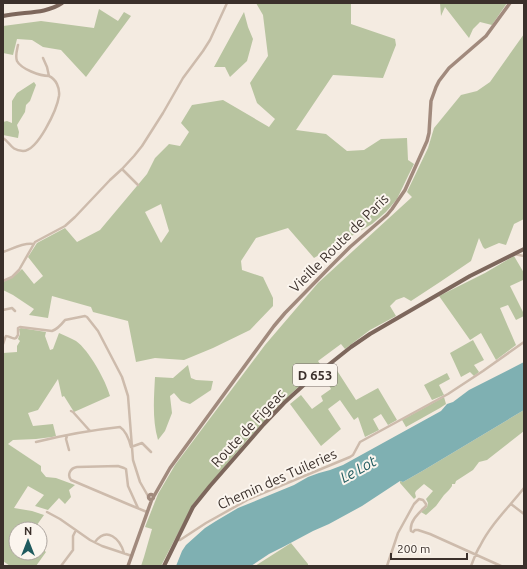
<svg xmlns="http://www.w3.org/2000/svg" width="527" height="569" font-family="Ubuntu,sans-serif">
	<style>
		.green { fill: #b8c4a0; fill-rule: evenodd }
		.water { fill: #7fb0b2 }
		.lines { fill: none; stroke-linecap: round; stroke-linejoin: round }
		.street { stroke: #cdbbac; stroke-width: 2.5 }
		.secondary { stroke: #a18a7d; stroke-width: 3.5 }
		.primary { stroke: #7d675c; stroke-width: 4 }
		.labels { text-anchor: middle; dominant-baseline: central; stroke-width: 4; stroke-linejoin: round; paint-order: stroke }
		.shield { fill: #fbf5ee; stroke: #756b66; stroke-width: 1 }
		.shield-label { font-size: 13px; font-weight: bold; fill: #3b302b }
		.street-label { font-size: 14px; fill: #3b302b; stroke: #fbf5ee }
		.water-label { font-size: 15px; font-style: italic; fill: #1f5a5e; stroke: #fbf5ee }
	</style>
	<rect width="100%" height="100%" fill="#f4ebe1"/>
	<path class="green" d="M256,3H351V24L395,39L396,45L383,78L333,75L296,130L326,134L347,151L364,150L381,139L407,138L408,160L414,164L409,174L397,199L386,212L372,224L314,258L288,228L256,238L241,261L242,270L263,277L273,298V306L250,330L213,348L184,360L155,358L136,362L128,321L93,312L91,307L52,296L48,318L29,315L34,309L13,295L3,290V282L13,277L22,269L34,284L43,276L28,257L37,243L65,228L77,242L100,230L147,174L155,158L169,144L180,146L189,132L181,123L192,105L223,100L269,127L275,119L257,103L250,83L268,56L263,15ZM161,204L169,231L161,243L145,212Z
		M440,3H507L492,25L480,22L473,29L469,38L445,7L441,16Z
		M99,9L118,21L124,12L131,16L86,77L61,50L43,47L32,40L17,39L13,55L3,53V26L41,21L94,28Z
		M244,12L248,27L253,39L247,61L230,77L225,67H214Z
		M524,34V219L514,224L506,245L499,243L485,249L483,247L479,238L471,261L440,282L411,301L404,297L396,300L390,306L396,316L370,330L345,349L341,344L318,361L322,367L308,378L280,404L247,440L193,504L161,566H141L144,557L152,529L145,527L158,494L175,465L265,345L318,283L412,197L407,192L428,148L434,128L461,95L477,91L490,82Z
		M34,82L36,85L30,101L26,105L25,112L17,125L19,132L18,138L3,135V122L7,121L12,123V101L17,93Z
		M514,256L524,273V281L523,280L510,286L524,314V316L516,320L508,305L500,308L516,345L496,360L481,333L470,340L439,296L485,273Z
		M21,328L46,332L45,336L50,350L53,349L59,333C65,336 71,338 76,341C89,350 106,381 110,396L74,412L64,396L62,397L58,379L38,410L28,413L33,426L53,424L56,436L52,437L36,439L13,440L8,444L41,466V471L46,477L56,478L75,485L69,490L71,497L65,504L59,498L48,510L35,506L44,495L28,486L14,508L32,511L44,515L34,529H16V553H40V547L46,552L36,566H10L3,561V353L17,352V346L20,341L18,339L20,334L19,329Z
		M473,340L484,360L474,365L479,372L474,376L470,372L461,377L450,353Z
		M188,365L191,378L196,380L213,381L211,390L190,404L181,401L174,393L170,396L172,413L165,431L158,440C152,420 154,397 155,377L173,378Z
		M336,369L356,400L378,388L397,420L388,425L381,414L373,419L379,430L365,437L358,417L354,420L340,400L328,409L341,429L321,446L290,404L301,395L312,409L323,401L321,396L331,389L325,378Z
		M447,373L450,379L439,385L444,395L432,400L424,385Z
		M444,397L446,404L440,408L406,427L402,420Z
		M524,410V431L487,460L479,462L473,470L456,481L455,484H452V486L449,490L444,495L436,506L426,515L421,512L427,507L428,503L426,499L433,491L424,484L416,491L415,493L416,497L414,499L400,483V481L403,482L424,470Z
		M291,543L308,564V566H255Z"/>
	<path class="water" d="M524,362V410L424,470L403,482L400,481L362,506L329,524L313,531L283,547L269,554L251,566H176L182,551L186,545L205,528L216,521L238,508L260,499L294,485L308,477L319,473L330,470L343,465L441,411L447,404L453,402L469,390Z"/>
	<g class="lines">
		<path class="street" d="M18,45C17,50 15,56 17,61C21,69 40,76 49,76
			M3,138C11,143 10,150 23,151C38,151 57,109 59,96C60,88 56,79 49,76L47,67L43,58
			M122,169L138,185
			M3,252C12,249 24,242 33,244
			M514,254L524,256
			M3,281L12,277L19,270L35,242L65,226L75,217L110,180L122,169L134,156L142,146L163,113L183,78L203,51L210,40L227,3
			M3,310L12,308L15,311
			M3,344L5,338L6,336C10,336 13,340 16,338L18,335V328L20,327L52,331C58,329 61,325 65,320L85,316L87,317L98,331L122,377L128,396L133,460L140,482L148,496
			M71,411L73,412L90,431
			M67,436L66,439L69,450
			M36,442C64,435 92,430 120,427C126,431 129,439 131,447L142,443L151,452
			M511,504L524,514
			M138,508L128,486L126,469L124,468L118,466L77,467C70,468 67,475 71,480L130,505L147,512
			M47,512L60,519L90,540L102,546L132,556
			M177,540H180L206,523L249,499L350,457L353,455L360,442L448,394L483,371L524,342
			M95,542C107,526 120,539 124,553
			M61,566L73,550V536L76,530
			M387,566L398,533L414,504L419,499L423,500L426,504V506C420,512 409,521 411,531L413,532L415,530H418L430,534L501,566
			M471,566C474,559 476,552 480,546C491,524 509,507 524,488"/>
		<path class="secondary" d="M148.5 497a2.5 2.5 0 1 1 5 0a2.5 2.5 0 1 1-5 0Z
			M154,496L170,468L274,326L285,313L329,268L350,247L387,215L392,209L405,190L427,141L429,133L431,101L436,87L439,81L449,68L486,36L510,3
			M128,566L152,499"/>
		<path class="primary" d="M3,16C23,11 44,15 62,3
			M164,566L193,507L210,486L264,424L284,403L307,382L351,347L370,334L470,276L524,249"/>
	</g>
	<g class="labels">
		<rect class="shield" x="293" y="364" width="44" height="22" rx="3"/>
		<g class="shield-label">
			<text x="315" y="375">D 653</text>
		</g>
		<g class="street-label">
			<text transform="translate(339 243) rotate(-45)">Vieille Route de Paris</text>
			<text transform="translate(248 428) rotate(-47)">Route de Figeac</text>
			<text transform="translate(277 479) rotate(-24)">Chemin des Tuileries</text>
		</g>
		<g class="water-label">
			<text transform="translate(358 469) rotate(-29)">Le Lot</text>
		</g>
	</g>
	<rect width="527" height="569" fill="none" stroke="#3b302b" stroke-width="8"/>
	<g transform="translate(28 541)"><circle r="19" fill="#fbf5ee" stroke="#aea6a0"/>
	<path d="M0-3L7 15L0 10L-7 15Z" fill="#1f5a5e"/>
	<text y="-6" font-size="11" font-weight="bold" text-anchor="middle" fill="#3b302b">N</text>
	</g>
	<path d="M391 553v6h76v-6" fill="none" stroke="#3b302b" stroke-width="2"/>
	<text x="397" y="553" font-size="12" fill="#3b302b" stroke="#fbf5ee" stroke-width="3" paint-order="stroke">200 m</text>
</svg>
